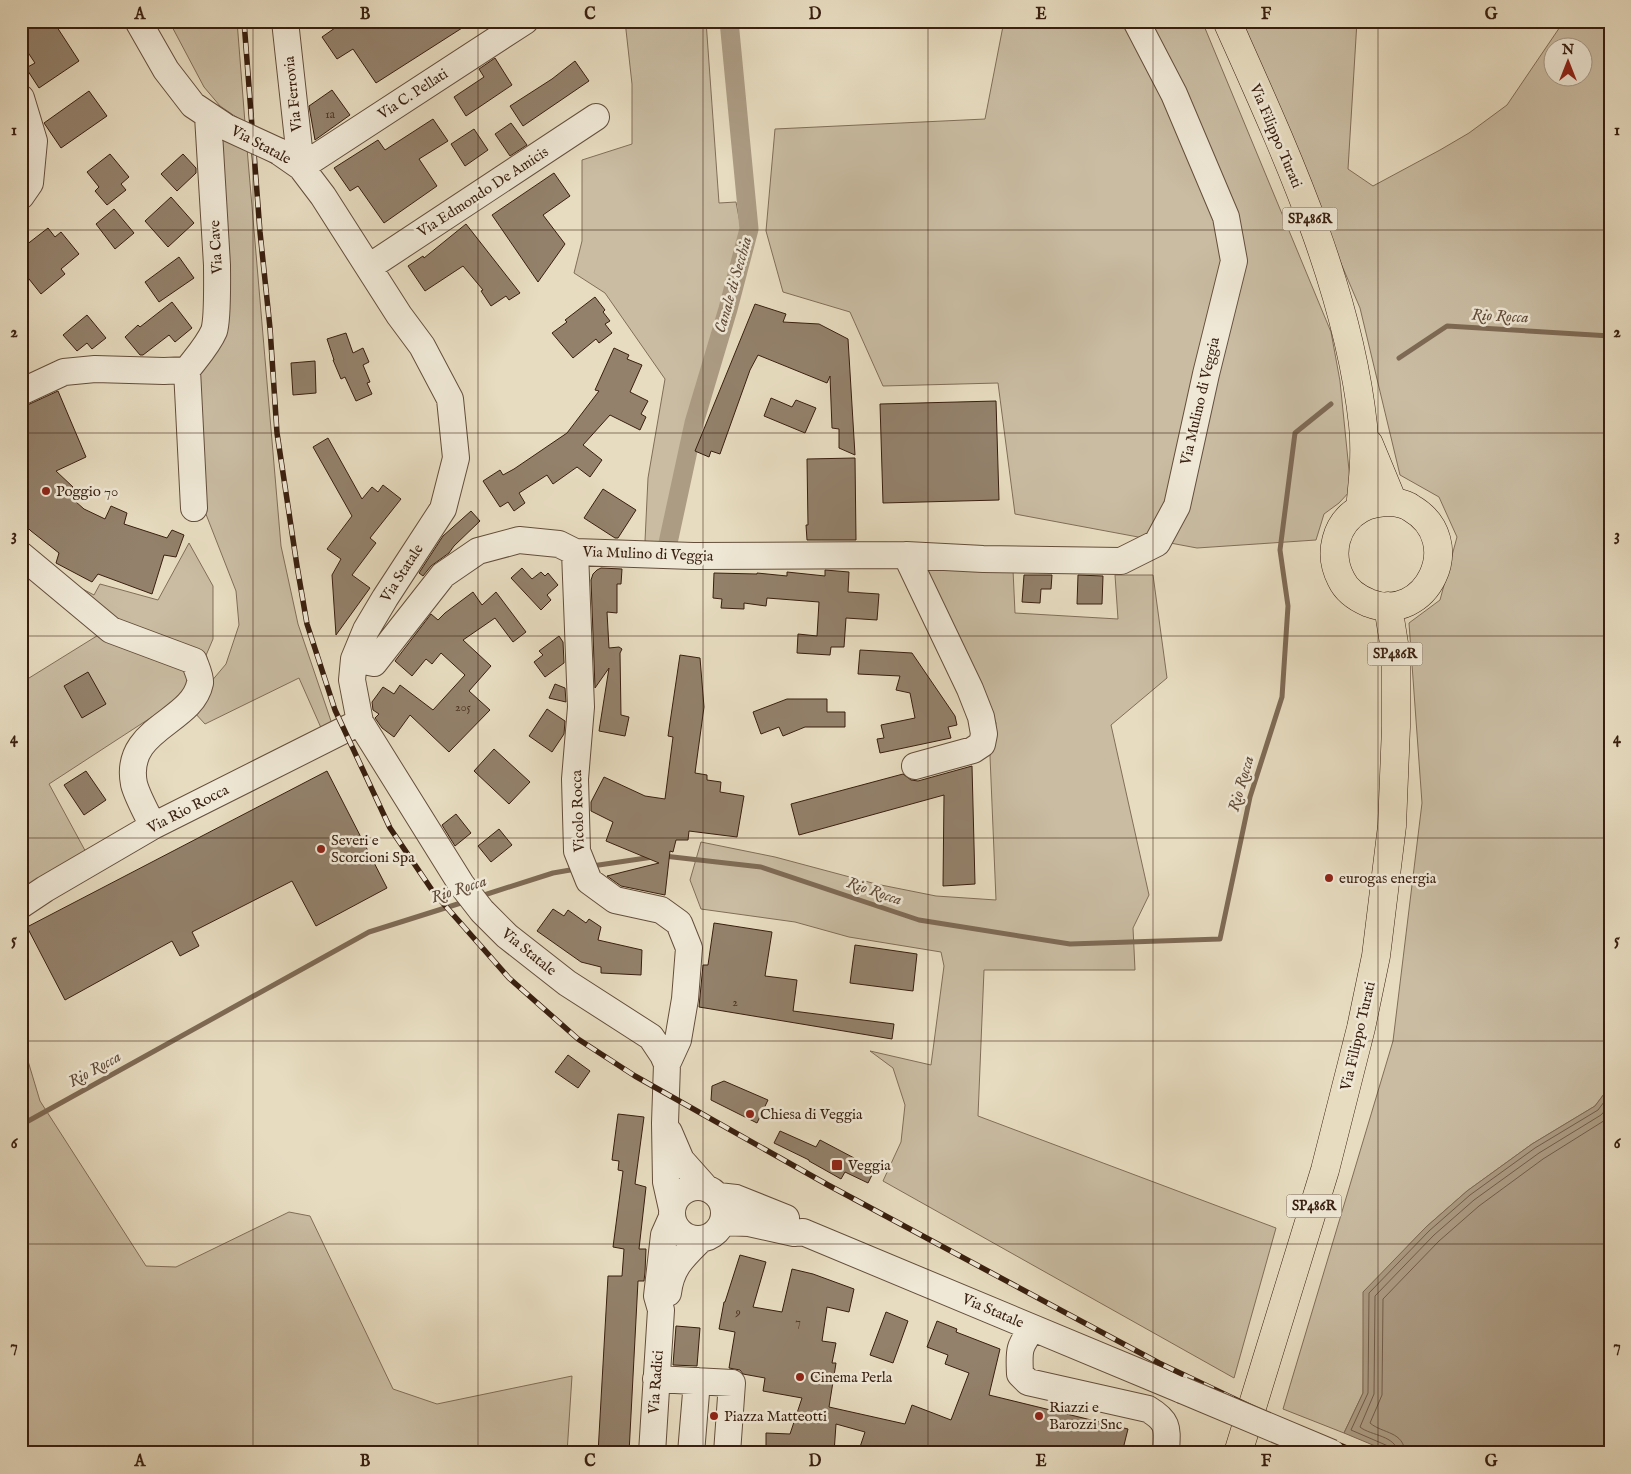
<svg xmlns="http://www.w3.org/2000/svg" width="1631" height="1474" font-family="'IM FELL English',serif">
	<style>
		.green { fill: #c9bca2; stroke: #816e58; fill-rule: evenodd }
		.water { fill: #ac9c84; stroke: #7e6a55 }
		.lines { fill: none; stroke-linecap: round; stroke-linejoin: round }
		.shore { stroke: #725e4a; stroke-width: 1 }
		.stream { stroke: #7e6a55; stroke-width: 5 }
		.canal { stroke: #ac9c84; stroke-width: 19 }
		.building { fill: #93816b; stroke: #391f0f }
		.minor-casing { stroke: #644e3b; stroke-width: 28 }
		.major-casing { stroke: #391f0f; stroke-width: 29 }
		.minor { stroke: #efe8d6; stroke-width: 26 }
		.major { stroke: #e7dcc0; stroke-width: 28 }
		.rail-casing { stroke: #391f0f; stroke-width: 5.5 }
		.rail { stroke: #efe8d6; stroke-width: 4; stroke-dasharray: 11; stroke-linecap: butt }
		.minor-bridge-casing { stroke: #644e3b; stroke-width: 28; stroke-linecap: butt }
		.minor-bridge { stroke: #efe8d6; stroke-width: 26 }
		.grid { fill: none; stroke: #391f0f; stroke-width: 1; stroke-opacity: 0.55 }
		.poi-dot { fill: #8f2418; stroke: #efe8d6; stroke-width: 2 }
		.labels { text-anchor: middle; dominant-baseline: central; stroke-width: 5; stroke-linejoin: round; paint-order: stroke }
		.number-label { font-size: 12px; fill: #503826 }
		.shield { fill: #efe8d6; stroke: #705b4b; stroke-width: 1 }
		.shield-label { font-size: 14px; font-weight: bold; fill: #391f0f }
		.street-label { font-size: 15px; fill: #391f0f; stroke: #efe8d6 }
		.poi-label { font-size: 15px; fill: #391f0f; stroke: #efe8d6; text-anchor: start }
		.water-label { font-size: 16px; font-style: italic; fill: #614b38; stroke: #efe8d6 }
		.neatline { fill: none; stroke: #391f0f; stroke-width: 2 }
		.grid-label { font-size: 16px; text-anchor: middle; font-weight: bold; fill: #391f0f }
	</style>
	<rect width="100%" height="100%" fill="#e7dcc0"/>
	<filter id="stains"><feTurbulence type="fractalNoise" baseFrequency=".004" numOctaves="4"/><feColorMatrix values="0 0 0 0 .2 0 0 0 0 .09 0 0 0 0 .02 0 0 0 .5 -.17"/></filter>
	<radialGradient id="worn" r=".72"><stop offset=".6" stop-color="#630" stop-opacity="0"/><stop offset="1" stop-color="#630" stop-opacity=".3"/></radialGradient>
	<path class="green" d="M169,21H237L245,123L220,106L204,87Z
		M625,21H706L719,203L736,202L742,233L660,545L645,541L648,478L665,379L605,293L574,273L582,241V160L632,144V84Z
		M1004,21H1202L1331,332L1340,381L1351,490L1339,503L1324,514L1316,540L1197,548L1015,514L998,383L883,386L850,312L783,292L766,231L775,129L985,119Z
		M1238,21H1357L1348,169L1373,186L1440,150L1469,133L1507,105L1564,21H1610V1086L1595,1106L1532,1144L1467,1191L1426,1227L1364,1292L1363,1393L1344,1433L1283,1409L1393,1041L1422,803L1409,623L1440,600L1457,537L1439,497L1400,475L1360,308ZM1554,48H1584V78H1554Z
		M217,131L247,148L281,546L298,624L332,724L322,730L299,678L205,724L194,712L210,683L226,664L239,625L236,591L202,504L197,372L222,337Z
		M189,543L213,586V639L204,660L181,698L49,784L88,856L21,896V683L100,634L75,585L94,595L100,584L158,600Z
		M920,565L1013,570L1015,613L1118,619L1115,575H1153L1167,678L1111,725L1149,895L1133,928L1135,970H984L978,1116L1276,1228L1234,1378L883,1181L901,1142L905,1105L893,1068L870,1051L931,1065L944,966L941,952L849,937L795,922L701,909L690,880L701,842L775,857L876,884L936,896L996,900L990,756L996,723Z
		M25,1051L40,1101L146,1266L176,1267L289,1212L310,1216L393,1389L437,1404L572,1376L567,1453H21V1053Z"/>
	<path class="water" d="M1610,1086V1453H1392L1344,1433L1363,1393V1292L1426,1227L1467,1191L1532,1144L1595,1106Z"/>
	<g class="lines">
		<path class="shore" d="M1391,1453L1388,1446L1351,1430L1368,1393L1369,1293L1429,1231L1470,1195L1535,1148L1598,1110L1610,1094
			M1398,1453C1396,1435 1371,1436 1360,1427L1374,1394L1375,1296L1434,1235L1474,1200L1539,1153L1601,1115L1610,1105
			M1405,1453C1404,1431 1383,1434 1370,1423L1382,1395L1383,1299L1439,1241L1479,1206L1543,1159L1610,1117"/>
		<path class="stream" d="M1399,358L1447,326L1610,336
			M664,856L761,867L919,920L1070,944L1220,939L1250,797L1282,697L1288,606L1280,550L1295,433L1331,404
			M592,866L653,857
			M481,896L553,873L576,869
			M21,1125L369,932L464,902"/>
		<path class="canal" d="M668,543L694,423L728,309L749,229L729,21"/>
	</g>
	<path class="building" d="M21,21H53L79,61L39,88L26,68L35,63L21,42Z
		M345,21H473L376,83L353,49L337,59L322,37Z
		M495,58L512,85L466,116L454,97L484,77L479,69Z
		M575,61L589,81L523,126L510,106L552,79Z
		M332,90L350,115L315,140L309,106Z
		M89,91L107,116L61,148L44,123Z
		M433,119L448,141L419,159L437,186L384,223L358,186L350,191L334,168L378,140L385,150Z
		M511,123L527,145L510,156L495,134Z
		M474,129L488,150L465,166L451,144Z
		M110,154L129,177L121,184L126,190L107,205L95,191L99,187L87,172Z
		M183,154L196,168V173L177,191L161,174Z
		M554,173L570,196L543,215L565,244L538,282L492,215Z
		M171,197L194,223L168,247L145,221Z
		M114,209L134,233L115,249L96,224Z
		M466,224L520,293L509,300L506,296L491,306L481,291L483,290L463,266L425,291L408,266L423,256L424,258Z
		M48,228L55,237L61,232L79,254L61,269L65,274L41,294L21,269V249Z
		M179,257L194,278L159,302L145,282Z
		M595,297L605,310L603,312L610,321L605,324L612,333L599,343L596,339L573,358L552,333L567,322L565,320Z
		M172,302L192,328L175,342L169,335L143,355H140L125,337L138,325L140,327Z
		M755,304L786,314L783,322L819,324L848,339L855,455L839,448V429L832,428L830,376L827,383L758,355L750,370L720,454L711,451L709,457L695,451Z
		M87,315L106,338L92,349L87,343L77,351L63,335Z
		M346,333L353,353L363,348L369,362L363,365L370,382L367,383L372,394L356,401L345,377L341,379L333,360H334L327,339Z
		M614,348L629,355L627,359L642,365L630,392L648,401L641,414L646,417L640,430L610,415L583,445L602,460L590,477L577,467L553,484L547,475L519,493L525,503L514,511L508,502L500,507L483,481L500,470L503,475L514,469L567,433L599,391L595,390Z
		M315,361L316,393L293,395L291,363Z
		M58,391L86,457L56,471L73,487L67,494L84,509L105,519L111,506L127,513L124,524L167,538L172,530L184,535L176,557L164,555L152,594L98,574L92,582L56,563L59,553L31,531L21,521V408Z
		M771,398L792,407L796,400L816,408L805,433L764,416Z
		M996,401L999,500L883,503L880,404Z
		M328,438L362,499L372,487L378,492L383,485L401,499L370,538L376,543L352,575L370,588L336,635L332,575L341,559L327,549L352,516L313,447Z
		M855,458L856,540H807L806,525H808L807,459Z
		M603,489L636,510L618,538H615L584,518Z
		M471,511L480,521L454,546L449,553L431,566L423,576L419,573L443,536Z
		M522,568L532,579L541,572L545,576L548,573L558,585L547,595L551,600L541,610L511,578Z
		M601,568L622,569L621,584H617V613L607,612L609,648L619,647L622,649L620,653L621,715L629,717L625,736L599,731L609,668L595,688L591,580L593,574L597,570Z
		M825,570L849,572L848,592L879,594L877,620L846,618L844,647H831L830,655L797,653L798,634L817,636L819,602L767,598L766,606L744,603V609L721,608L722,599L713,598L714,573L757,574V573L787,576V572L825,576Z
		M1024,575H1052L1051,589H1041L1040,603L1022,602Z
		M1078,575L1103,576L1102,604H1077Z
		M473,592L482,605L496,592L526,632L513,642L495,618L463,640L491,666L469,691L490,710L449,752L410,715L394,737L382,728L375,718L379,714L373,710L372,702L383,687L394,694L400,685L433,710L465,675L441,653L432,664L426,659L412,676L395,661L431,614L438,620L445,613Z
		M559,636L563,642L564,663L545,677L534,662L543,655L539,651Z
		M860,650L912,653L955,716L957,725L948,727L951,738L880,753L877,739L884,738L881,725L915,718L910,693L896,690L900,676L858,674Z
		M680,655L700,658L704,707L695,773L707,775V780L721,782L720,792L744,796L737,837L689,831L688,840H676L673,852L670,851L665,895L621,886L607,876L659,863L606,841L613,822L591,811V802L604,777L645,796L665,799L673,737L668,736Z
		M88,672L106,704L82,718L64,686Z
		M555,684L565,688L566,702L549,698Z
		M787,699H827V712H845V727H805L783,736L779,727L761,734L753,712Z
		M547,709L565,721L564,734L552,752L529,736Z
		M494,749L530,782L509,804L474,771Z
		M972,766L975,884L943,886L944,795L799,835L791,804L903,774L911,780L918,781Z
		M86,771L106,800L84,815L64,785Z
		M327,771L387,888L316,926L292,881L192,932L199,946L180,956L172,941L65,1000L27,927Z
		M456,814L471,833L455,846L442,825Z
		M499,829L512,845L491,862L478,846Z
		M553,909L564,916L568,910L586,923L589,919L601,927L598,940L642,950L641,975L601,973V967L581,962L537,931Z
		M714,923L772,932L765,976L797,980L793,1011L894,1024L892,1039L699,1007L703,965H708Z
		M855,945L917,954L913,991L850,983Z
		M568,1055L590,1071L578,1088L555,1072Z
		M724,1081L768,1100L757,1123L711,1100L712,1086Z
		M618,1114L644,1117L635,1184L646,1187L639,1249H646L645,1272L644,1281H638L629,1453H598L608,1276H622L624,1249L613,1247L623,1171L618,1170L619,1161L612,1160Z
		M780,1131L816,1147L820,1140L875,1169L868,1183L845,1172L841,1179L809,1161V1160L774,1143Z
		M740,1255L766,1262L753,1307L782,1312L792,1269L813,1274L854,1289L849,1312L827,1307L822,1341L836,1343L832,1363H836L829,1407L905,1424L912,1405L951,1420L969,1373L945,1364L948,1355L927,1347L937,1321L957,1329L956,1332L1000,1349L989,1395L1128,1429L1122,1453H882L860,1447L865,1432L836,1424L834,1453H766V1433L790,1434L802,1398L763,1391L765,1378L743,1374L740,1370L729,1368L735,1332L719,1329L724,1302H725Z
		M886,1312L908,1321L893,1363L870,1355Z
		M676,1326L700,1328L697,1366L673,1365Z"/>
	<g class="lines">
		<defs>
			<path id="minor" d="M138,21L166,70L193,105L223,125
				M285,21L301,167
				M21,98L34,141L30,183L21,196
				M278,151L301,167L323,196L399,315L422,346L450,399L456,458L443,509L385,598L366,630L354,659L352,680L360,722L461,884L482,911L507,936L567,983L651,1037L663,1055L667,1064L665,1123L666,1182L672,1209
				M301,167L525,21
				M369,267L596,117
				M187,370L194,508
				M21,392L64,372L95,369L164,371L187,370C196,358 208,345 214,331C218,319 217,279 217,265L208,116
				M575,552L581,707L575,779L577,851L589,881L615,900L661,910L679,923L689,948L685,999L678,1040L667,1064
				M21,555L111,630L194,661C196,667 201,677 200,683C192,723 123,728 134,784C137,796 147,814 153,826
				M906,555L983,559L1121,561L1157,543L1177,506L1206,374L1234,261L1226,217L1174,94L1136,21
				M354,659L374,663L443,575L478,551L519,540L559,544L575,552L693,556L906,555L970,689L981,717L984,734L982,744L973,750L915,766
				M21,905L45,889L153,826L360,722
				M669,1132L681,1160L705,1187
				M672 1213a26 26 0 1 1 52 0a26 26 0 1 1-52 0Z
				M718,1196L736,1198L786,1218
				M723,1222L749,1223L794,1233L803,1232L1182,1390
				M668,1293C671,1267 683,1257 701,1239
				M1033,1328C1018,1347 1019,1351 1020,1374L1028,1382L1148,1409C1170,1422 1167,1429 1166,1453
				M656,1379L732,1383L727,1453
				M652,1453L661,1310L657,1296L664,1235L672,1217
				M691,1453L697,1381"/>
			<path id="major" d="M1227,21C1284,149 1348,285 1363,425C1366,453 1363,481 1360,509
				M1369,444L1393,502C1399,503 1406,504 1411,508C1468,541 1426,625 1369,603C1357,598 1346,590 1341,579C1328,554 1335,523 1360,509C1370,503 1381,502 1393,502
				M1238,1453L1325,1170L1361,1028L1376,956L1392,826L1396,727V656L1388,606"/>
		</defs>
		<use href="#minor" class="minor-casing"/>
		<use href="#major" class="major-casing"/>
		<use href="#minor" class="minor"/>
		<use href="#major" class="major"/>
		<defs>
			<path id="rail" d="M244,21L260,232L270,328L277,433L297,566L307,624L335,710L390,828L434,893L509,978L578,1039L635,1076L828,1185L1159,1363L1279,1420L1359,1453"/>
		</defs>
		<use href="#rail" class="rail-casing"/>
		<use href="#rail" class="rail"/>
		<defs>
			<path id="minor-bridge" d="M228,128L278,151
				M1182,1390L1332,1453"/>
		</defs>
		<use href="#minor-bridge" class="minor-bridge-casing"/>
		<use href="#minor-bridge" class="minor-bridge"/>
	</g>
	<path class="grid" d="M253,21V1453M478,21V1453M703,21V1453M928,21V1453M1153,21V1453M1378,21V1453M21,230H1610M21,433H1610M21,636H1610M21,838H1610M21,1041H1610M21,1244H1610"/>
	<g class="poi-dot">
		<circle cx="46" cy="491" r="5"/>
		<circle cx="321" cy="849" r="5"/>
		<circle cx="1329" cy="878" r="5"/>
		<circle cx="750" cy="1114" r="5"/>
		<rect x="831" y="1159" width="12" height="12" rx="2.5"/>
		<circle cx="800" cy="1377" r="5"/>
		<circle cx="714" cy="1416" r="5"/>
		<circle cx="1039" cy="1416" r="5"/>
	</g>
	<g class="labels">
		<g class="number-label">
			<text x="330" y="114">1a</text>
			<text x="463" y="707">205</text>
			<text x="735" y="1002">2</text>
			<text x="738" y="1312">9</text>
			<text x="798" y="1322">7</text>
		</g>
		<g class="shield">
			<rect x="1282.5" y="207.5" width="55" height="23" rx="4"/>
			<rect x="1367.5" y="642.5" width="55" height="23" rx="4"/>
			<rect x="1286.5" y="1194.5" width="55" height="23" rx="4"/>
		</g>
		<g class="shield-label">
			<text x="1310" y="219">SP486R</text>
			<text x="1395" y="654">SP486R</text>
			<text x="1314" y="1206">SP486R</text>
		</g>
		<g class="street-label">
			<text transform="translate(293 94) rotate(-96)">Via Ferrovia</text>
			<text transform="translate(413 94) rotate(-33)">Via C. Pellati</text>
			<text transform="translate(1276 136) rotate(67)">Via Filippo Turati</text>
			<text transform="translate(261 145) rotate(28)">Via Statale</text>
			<text transform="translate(483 192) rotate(-33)">Via Edmondo De Amicis</text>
			<text transform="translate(216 247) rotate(-93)">Via Cave</text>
			<text transform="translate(1200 401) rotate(-77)">Via Mulino di Veggia</text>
			<text transform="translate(648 554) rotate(2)">Via Mulino di Veggia</text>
			<text transform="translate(402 573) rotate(-57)">Via Statale</text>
			<text transform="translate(188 809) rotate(-27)">Via Rio Rocca</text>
			<text transform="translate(578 811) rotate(-92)">Vicolo Rocca</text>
			<text transform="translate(529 952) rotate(39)">Via Statale</text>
			<text transform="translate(1358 1036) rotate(-77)">Via Filippo Turati</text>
			<text transform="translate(993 1311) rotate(23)">Via Statale</text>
			<text transform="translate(656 1382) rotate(-86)">Via Radici</text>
		</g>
		<g class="poi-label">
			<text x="56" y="491">Poggio 70</text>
			<text x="331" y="840">Severi e<tspan x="331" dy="17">Scorcioni Spa</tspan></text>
			<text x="1339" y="878">eurogas energia</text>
			<text x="760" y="1114">Chiesa di Veggia</text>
			<text x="848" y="1165">Veggia</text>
			<text x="810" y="1377">Cinema Perla</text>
			<text x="1049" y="1407">Riazzi e<tspan x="1049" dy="17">Barozzi Snc</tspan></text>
			<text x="724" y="1416">Piazza Matteotti</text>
		</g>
		<g class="water-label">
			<text transform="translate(734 285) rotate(-74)">Canale di Secchia</text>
			<text transform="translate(1500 317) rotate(3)">Rio Rocca</text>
			<text transform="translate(1242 784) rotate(-74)">Rio Rocca</text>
			<text transform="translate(459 890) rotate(-18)">Rio Rocca</text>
			<text transform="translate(874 892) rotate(19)">Rio Rocca</text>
			<text transform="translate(95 1070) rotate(-29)">Rio Rocca</text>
		</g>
	</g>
	<rect width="1631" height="1474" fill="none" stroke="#e7dcc0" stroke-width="55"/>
	<g transform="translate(1568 62)"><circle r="24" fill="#efe8d6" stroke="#a69886"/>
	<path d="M0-4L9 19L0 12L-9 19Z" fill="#8f2418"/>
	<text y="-8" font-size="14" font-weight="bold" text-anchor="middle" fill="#391f0f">N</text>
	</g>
	<rect x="28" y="28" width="1576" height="1418" class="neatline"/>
	<g class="grid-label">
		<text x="140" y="19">A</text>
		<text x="365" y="19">B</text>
		<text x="590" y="19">C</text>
		<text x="815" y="19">D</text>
		<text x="1041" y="19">E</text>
		<text x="1266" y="19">F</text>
		<text x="1491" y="19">G</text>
		<text x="14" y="135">1</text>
		<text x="1617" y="135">1</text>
		<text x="14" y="337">2</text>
		<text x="1617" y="337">2</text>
		<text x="14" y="540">3</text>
		<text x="1617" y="540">3</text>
		<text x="14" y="743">4</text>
		<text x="1617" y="743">4</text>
		<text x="14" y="945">5</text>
		<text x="1617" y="945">5</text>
		<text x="14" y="1148">6</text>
		<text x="1617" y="1148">6</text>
		<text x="14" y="1351">7</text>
		<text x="1617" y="1351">7</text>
		<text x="140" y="1466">A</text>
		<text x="365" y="1466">B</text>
		<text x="590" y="1466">C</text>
		<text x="815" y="1466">D</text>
		<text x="1041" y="1466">E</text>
		<text x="1266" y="1466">F</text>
		<text x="1491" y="1466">G</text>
	</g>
	<rect width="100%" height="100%" filter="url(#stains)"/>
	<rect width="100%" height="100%" fill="url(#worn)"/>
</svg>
